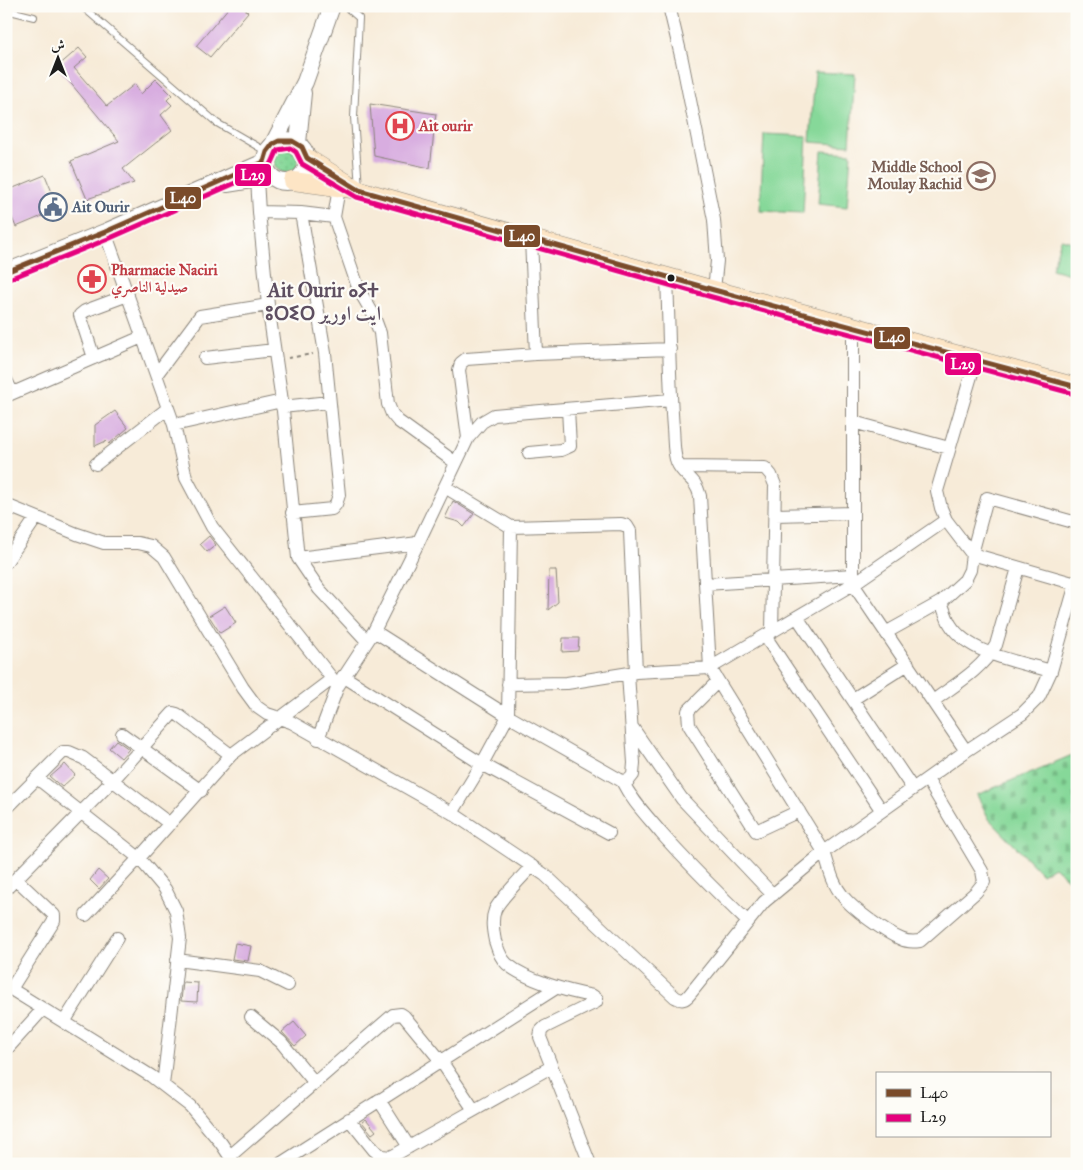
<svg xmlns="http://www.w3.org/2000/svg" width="1083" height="1170" font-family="'IM FELL Great Primer',Amiri,'Noto Sans Tifinagh',serif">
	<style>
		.cemetery { fill: url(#cemetery-stones); stroke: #517a5a }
		.park { fill: url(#park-dots); stroke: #517a5a }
		.garden { fill: #86d899; stroke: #517a5a }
		.building { fill: #d8ade0 }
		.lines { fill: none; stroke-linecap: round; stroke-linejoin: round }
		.service-casing { stroke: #8a847a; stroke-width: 8 }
		.minor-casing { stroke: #8a847a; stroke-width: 14 }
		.tertiary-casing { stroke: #8a847a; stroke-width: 18 }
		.secondary-casing { stroke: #8a847a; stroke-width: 19 }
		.path { stroke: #8a847a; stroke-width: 2; stroke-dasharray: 4 4; stroke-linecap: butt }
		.service { stroke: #fff; stroke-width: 6 }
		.minor { stroke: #fff; stroke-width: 12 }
		.tertiary { stroke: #fff; stroke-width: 16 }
		.secondary { stroke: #fde5c5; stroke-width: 18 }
		.bus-1-casing { stroke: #fdfcf7; stroke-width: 9 }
		.bus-2-casing { stroke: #fdfcf7; stroke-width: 9 }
		.bus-1 { stroke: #7a4b2a; stroke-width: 5 }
		.bus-2 { stroke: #e5007d; stroke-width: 5 }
		.bus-dot { fill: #1c1c1c; stroke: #fdfcf7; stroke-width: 2 }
		.labels { text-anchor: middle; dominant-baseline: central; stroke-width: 4.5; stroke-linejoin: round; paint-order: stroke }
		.health-label { font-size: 15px; font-weight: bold; fill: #be3a42; stroke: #fdfcf7; text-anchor: start }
		.education-label { font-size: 15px; font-weight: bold; fill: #785e54; stroke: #fdfcf7; text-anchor: end }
		.service-label { font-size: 15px; font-weight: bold; fill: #4e5e75; stroke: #fdfcf7; text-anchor: start }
		.district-label { font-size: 20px; font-weight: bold; fill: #5e4f61; stroke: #fdfcf7 }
		.line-badge { stroke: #fdfcf7; stroke-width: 2 }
		.badge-label { font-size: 14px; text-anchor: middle; font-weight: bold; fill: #fff }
	</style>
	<defs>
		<pattern id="cemetery-stones" width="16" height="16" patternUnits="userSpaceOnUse" patternTransform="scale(1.25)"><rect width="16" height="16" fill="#86d899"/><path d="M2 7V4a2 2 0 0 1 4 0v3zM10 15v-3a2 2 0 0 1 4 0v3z" fill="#73b983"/></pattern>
		<pattern id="park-dots" width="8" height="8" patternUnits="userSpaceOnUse" patternTransform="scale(1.25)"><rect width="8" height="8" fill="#86d899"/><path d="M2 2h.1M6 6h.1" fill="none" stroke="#73b983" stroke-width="1.8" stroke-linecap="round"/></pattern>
	</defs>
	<rect width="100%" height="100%" fill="#fdfcf7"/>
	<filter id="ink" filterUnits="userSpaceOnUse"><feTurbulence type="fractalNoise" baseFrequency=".02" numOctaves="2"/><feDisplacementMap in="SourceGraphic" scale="10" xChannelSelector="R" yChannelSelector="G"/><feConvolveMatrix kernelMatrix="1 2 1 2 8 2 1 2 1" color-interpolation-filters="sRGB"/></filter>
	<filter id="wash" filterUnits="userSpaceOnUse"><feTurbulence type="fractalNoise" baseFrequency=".0096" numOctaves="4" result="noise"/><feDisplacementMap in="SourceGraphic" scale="20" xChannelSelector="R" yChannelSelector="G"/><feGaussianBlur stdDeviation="1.12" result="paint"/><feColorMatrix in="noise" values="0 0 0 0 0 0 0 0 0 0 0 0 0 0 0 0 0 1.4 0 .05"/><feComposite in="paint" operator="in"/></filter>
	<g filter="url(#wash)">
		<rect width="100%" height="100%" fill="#f7ebd8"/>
		<path class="cemetery" d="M1077,753V887L1054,867L1042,874L989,819L977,795Z"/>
		<path class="park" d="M274 161a12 12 0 1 1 24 0a12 12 0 1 1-24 0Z"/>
		<path class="garden" d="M815,72L855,74L850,145L810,142Z
			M764,134L807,136L803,213L760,211Z
			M822,151L851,153L847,207L818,204Z
			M1061,239L1077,243V276L1052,269Z"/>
		<g id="blocks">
			<path class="building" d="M230,6H241L248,12L210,57L196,46Z
				M79,48L87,57L74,68L107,106L135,84L141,94L156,79L172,95L167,100L172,105L161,115L172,130L123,169L134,183L87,199L71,161L119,141L57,67Z
				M370,104L436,114L430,168L374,156Z
				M45,175L59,209L16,227L6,204V191Z
				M115,411L128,428L109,444L106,441L95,446V425Z
				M453,501L474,514L464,527L459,522L445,518Z
				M209,536L216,545L207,552L200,544Z
				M549,570H556L558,602L548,610Z
				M225,606L236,623L220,633L209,616Z
				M563,638H579L578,651L562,652Z
				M116,740L129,749L121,758L109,748Z
				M65,764L75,775L62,787L50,777Z
				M98,870L108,879L99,889L90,880Z
				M235,943L251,946L248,961L232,959Z
				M183,982L198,983L197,1002L181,1001Z
				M294,1022L306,1036L295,1046L282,1032Z
				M366,1119L376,1131L372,1134L362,1122Z"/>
		</g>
	</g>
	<g filter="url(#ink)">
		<use href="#blocks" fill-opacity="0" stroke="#8a847a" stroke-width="1"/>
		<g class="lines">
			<defs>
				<path id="service" d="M345,6L359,18L354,117L359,188
					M84,8L217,123L267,152
					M6,10L34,17"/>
				<path id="minor" d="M669,6L682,60L714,220L717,261L714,290
					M257,179L259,212L268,305L282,401L298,558L319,589L367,641
					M339,188L334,217L359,290L373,314L380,333L388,404L392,414L398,421L456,463
					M259,212L301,213L334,217
					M105,232L174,425L186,478L212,527L338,686
					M667,277C669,327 669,378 673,428C674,438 673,453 677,462C683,477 695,476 700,496L710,668L824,852C829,867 832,883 842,895C851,908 886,933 901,939C907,942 913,942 920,941L976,892L984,882L982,871L927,779
					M853,326V584L966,751
					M536,354L670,349
					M94,358L80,315L85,311L128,295
					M205,358L274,350
					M976,359L937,491L941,508L946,520L972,554L1076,584
					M156,375L200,316L268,305
					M6,380L12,392
					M6,396L142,337
					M282,407L329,402
					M853,422L949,448
					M174,425L282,401
					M468,438L459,370L461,363L466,359L536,354L531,239
					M529,453L561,450L570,446L568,409
					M96,464L167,409
					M680,467L765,468L771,475L775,485L772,631
					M445,487L511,527L621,524L627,526L630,531L636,672L710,668L853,584L946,520
					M6,505L77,534L104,543H138L151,546L164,557L243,688L257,707L267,714L291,722L452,813L545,875L675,997C682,1001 685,1000 690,994L764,902L824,852L966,751L1022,714L1039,697L1051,671L1077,580
					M292,513L332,509L336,504L339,495L325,353L301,213
					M775,515L853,513
					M298,558L418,543
					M6,562L36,518
					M705,584L853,575
					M797,617L913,789
					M374,631L508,716L622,781L629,780L633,775L634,763L628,674
					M887,632L941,602
					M765,636L882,811
					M1051,671C1019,662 968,654 950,624C946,617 944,609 941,602L965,580L970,570L972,554L987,498L1077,523
					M343,676L482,764L609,833
					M718,681L688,711L689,725L756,831L799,811
					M508,684L567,683L636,672
					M853,699L908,664
					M933,701C956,684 981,670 996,645L1018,568
					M632,727L682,799L773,895
					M122,734L201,791
					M318,739L338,686L374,631L418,543L468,438L482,422L494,415L671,400
					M37,778L139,858L86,915
					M622,781C632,801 647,816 661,833C689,865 718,893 748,922
					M6,809L63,752H69L83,758L170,824
					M452,813L482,764L508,716L511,527
					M532,866C524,875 498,901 495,910C491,920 493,931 495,941C498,949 500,958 507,964C526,980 569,992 593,996L597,999L596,1002L545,1027L541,1031L540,1037L590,1164
					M6,889L113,780L173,713L177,714L231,755
					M177,960L260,971L288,985
					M6,986L151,1076L190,1106L221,1143L235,1164
					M11,989L54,921V915L16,879
					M251,1017L281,1042L315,1083
					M64,1022L117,938
					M6,1050L43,1009
					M163,1085L180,938L176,911L165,889L139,858L231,755L332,679
					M379,1100L409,1147
					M349,1119L374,1150L382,1156L391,1157L551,1067
					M230,1156L393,1015L401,1014L404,1016L441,1061L474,1110
					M280,1164L556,988"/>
				<path id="tertiary" d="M265 161a21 21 0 1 1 42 0a21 21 0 1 1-42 0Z
					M298,143L303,93
					M273,144L305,82L332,6
					M227,184L271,177
					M6,272L105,232L264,162"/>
				<path id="secondary" d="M307,158L355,188
					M293,181L359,190L714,290L853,326L1077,387"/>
			</defs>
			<use href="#service" class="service-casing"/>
			<use href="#minor" class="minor-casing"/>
			<use href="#tertiary" class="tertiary-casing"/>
			<use href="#secondary" class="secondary-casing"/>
			<path class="path" d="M288,358L313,354"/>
			<use href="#service" class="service"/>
			<use href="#minor" class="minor"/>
			<use href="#tertiary" class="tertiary"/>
			<use href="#secondary" class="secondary"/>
			<defs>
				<path id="bus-1" d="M6,272L105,232L264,162L267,152L273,144L279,141H292L302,147L307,158L359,190L714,290L1077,387"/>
				<path id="bus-2" d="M9,279L108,239L267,169C273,165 274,156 278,150L290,148L296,152L302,164L357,197L712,297L1075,394"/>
			</defs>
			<use href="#bus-1" class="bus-1-casing"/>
			<use href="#bus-2" class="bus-2-casing"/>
			<use href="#bus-1" class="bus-1"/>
			<use href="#bus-2" class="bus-2"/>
		</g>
	</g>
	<defs>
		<symbol id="hospital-ring" viewBox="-11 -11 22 22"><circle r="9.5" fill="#fdfcf7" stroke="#e0444e" stroke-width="1.5"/><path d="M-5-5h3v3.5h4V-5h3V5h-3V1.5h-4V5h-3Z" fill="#e0444e"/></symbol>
		<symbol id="school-ring" viewBox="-11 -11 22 22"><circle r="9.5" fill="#fdfcf7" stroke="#8d6e63" stroke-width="1.5"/><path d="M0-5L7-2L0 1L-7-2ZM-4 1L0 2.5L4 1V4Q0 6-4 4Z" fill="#8d6e63"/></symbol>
		<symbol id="civic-ring" viewBox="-11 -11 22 22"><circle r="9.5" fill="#fdfcf7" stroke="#5c6f8a" stroke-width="1.5"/><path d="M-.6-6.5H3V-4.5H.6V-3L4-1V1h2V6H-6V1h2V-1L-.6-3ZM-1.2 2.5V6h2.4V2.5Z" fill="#5c6f8a"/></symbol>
		<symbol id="pharmacy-ring" viewBox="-11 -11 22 22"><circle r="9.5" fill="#fdfcf7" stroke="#e0444e" stroke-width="1.5"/><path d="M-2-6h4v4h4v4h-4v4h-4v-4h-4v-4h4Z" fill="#e0444e"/></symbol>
	</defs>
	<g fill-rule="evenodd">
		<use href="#hospital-ring" x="384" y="110" width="32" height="32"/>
		<use href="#school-ring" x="965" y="160" width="32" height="32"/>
		<use href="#civic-ring" x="37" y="191" width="32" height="32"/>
		<use href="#pharmacy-ring" x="76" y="263" width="32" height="32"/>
	</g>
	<circle class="bus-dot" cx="671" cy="278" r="4.5"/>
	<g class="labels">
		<g class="health-label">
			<text x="419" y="126">Ait ourir</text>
			<text x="111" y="270">Pharmacie Naciri<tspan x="111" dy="17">صيدلية الناصري</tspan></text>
		</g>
		<g class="education-label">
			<text x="962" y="167">Middle School<tspan x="962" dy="17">Moulay Rachid</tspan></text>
		</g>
		<g class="service-label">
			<text x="72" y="207">Ait Ourir</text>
		</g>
		<g class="district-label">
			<text x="323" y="290">Ait Ourir ⴰⵢⵜ<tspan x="323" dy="23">ⵓⵔⵉⵔ ايت اورير</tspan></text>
		</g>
	</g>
	<g class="line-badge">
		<rect x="234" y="163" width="38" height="24" rx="5" fill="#e5007d"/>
		<rect x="164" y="186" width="38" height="24" rx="5" fill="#7a4b2a"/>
		<rect x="503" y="224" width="38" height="24" rx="5" fill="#7a4b2a"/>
		<rect x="873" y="326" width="38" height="24" rx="5" fill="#7a4b2a"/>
		<rect x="944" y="352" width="38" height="24" rx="5" fill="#e5007d"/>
	</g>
	<g class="badge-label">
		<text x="253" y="180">L29</text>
		<text x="183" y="203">L40</text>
		<text x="522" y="241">L40</text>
		<text x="892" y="342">L40</text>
		<text x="963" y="369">L29</text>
	</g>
	<rect width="1083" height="1170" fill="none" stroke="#fdfcf7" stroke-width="25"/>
	<rect x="876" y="1072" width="175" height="65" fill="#fdfcf7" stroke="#a3a29f"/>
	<rect x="886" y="1089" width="25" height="8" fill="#7a4b2a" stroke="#a3a29f"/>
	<text x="920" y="1098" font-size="15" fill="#1c1c1c">L40</text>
	<rect x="886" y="1114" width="25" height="8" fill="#e5007d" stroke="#a3a29f"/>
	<text x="920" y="1122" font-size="15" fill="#1c1c1c">L29</text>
	<g transform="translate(58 58)" stroke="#fdfcf7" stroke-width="4" paint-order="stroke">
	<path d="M0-4L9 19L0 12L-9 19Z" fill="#1c1c1c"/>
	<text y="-8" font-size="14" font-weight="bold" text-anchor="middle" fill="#1c1c1c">ش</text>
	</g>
</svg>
